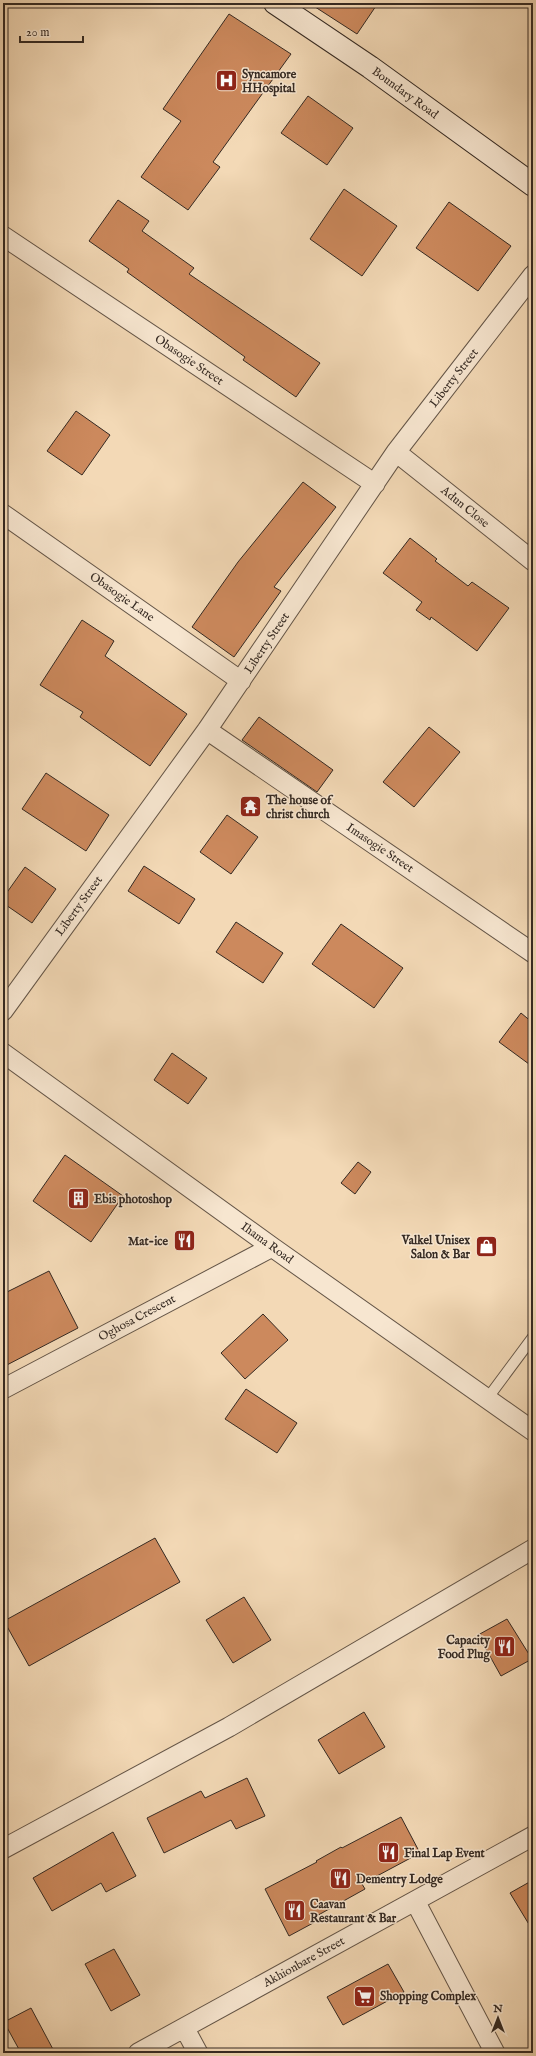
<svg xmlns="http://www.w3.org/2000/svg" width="536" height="2056" font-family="'IM FELL English',serif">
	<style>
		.building { fill: #cc895d; stroke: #342922 }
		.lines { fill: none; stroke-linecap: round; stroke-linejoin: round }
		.lane-casing { stroke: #645547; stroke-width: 12 }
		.street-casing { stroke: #645547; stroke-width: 21 }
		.secondary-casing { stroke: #342922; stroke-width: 24 }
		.lane { stroke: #f7e6d0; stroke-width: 10 }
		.street { stroke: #f7e6d0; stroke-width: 19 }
		.secondary { stroke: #f7e6d0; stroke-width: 22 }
		.labels { text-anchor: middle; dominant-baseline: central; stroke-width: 3; stroke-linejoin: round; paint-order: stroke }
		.poi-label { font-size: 12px; font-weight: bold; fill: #342922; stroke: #f7e6d0; text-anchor: start }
		.street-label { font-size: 12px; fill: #342922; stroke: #f7e6d0 }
	</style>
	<rect width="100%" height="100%" fill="#f3d9b6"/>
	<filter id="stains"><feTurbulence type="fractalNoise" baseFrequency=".005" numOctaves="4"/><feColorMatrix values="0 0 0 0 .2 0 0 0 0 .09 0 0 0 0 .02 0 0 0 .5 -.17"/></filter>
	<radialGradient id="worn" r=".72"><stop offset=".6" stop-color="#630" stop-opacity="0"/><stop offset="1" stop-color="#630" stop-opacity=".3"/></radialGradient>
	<path class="building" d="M309,3H378L357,34Z
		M229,14L291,54L213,162L220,167L188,210L141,177L181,121L163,109Z
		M308,96L353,128L327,165L281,133Z
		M344,189L397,226L362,276L310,239Z
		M118,200L149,221L142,231L194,268L189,274L320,363L296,397L243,360L245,357L127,272L129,269L89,241Z
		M449,202L511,246L478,291L416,248Z
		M76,411L110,435L82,475L47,451Z
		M303,482L336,507L274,587L281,591L234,657L192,627L238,562Z
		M410,538L437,559L435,561L468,586L472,582L509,608L477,651L431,617L430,620L416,610L422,602L383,573Z
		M82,620L114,641L105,656L187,714L150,766L80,717L83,712L40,685Z
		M259,717L333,770L317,792L242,740Z
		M429,727L460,752L414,807L383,782Z
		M46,773L109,815L86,851L22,809Z
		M227,815L258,837L231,874L200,852Z
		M144,866L195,899L179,924L128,891Z
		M25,867L56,889L32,923L3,903V898Z
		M236,922L283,953L263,983L216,952Z
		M341,924L403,968L374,1008L312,964Z
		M521,1013L533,1023V1067L499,1042Z
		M172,1053L207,1078L188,1104L154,1080Z
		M65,1155L123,1196L91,1242L33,1201Z
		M358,1162L371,1172L355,1194L341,1183Z
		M49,1271L78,1328L3,1367V1294Z
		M263,1314L288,1340L245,1379L221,1353Z
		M246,1389L297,1423L277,1453L225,1419Z
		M155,1538L180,1582L29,1666L4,1621Z
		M244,1597L271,1640L233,1663L206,1620Z
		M507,1619L532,1659L501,1676L478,1635Z
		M364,1712L385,1747L339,1774L318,1740Z
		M247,1778L265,1816L236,1829L231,1820L164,1853L147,1818L201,1791L205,1798Z
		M401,1817L420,1853L362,1884L365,1889L313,1918L315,1922L289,1936L265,1889L317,1862L316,1861L341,1847L342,1848Z
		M113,1832L136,1876L106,1892L101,1883L52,1911L33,1878Z
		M533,1880V1931L510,1893Z
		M114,1949L140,1995L111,2011L85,1964Z
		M388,1964L404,1992L343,2025L327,1997Z
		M31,2008L55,2053H21L4,2022Z"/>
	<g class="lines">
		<defs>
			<path id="lane" d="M487,1399L533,1337"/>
			<path id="street" d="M3,236L375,484
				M396,452L533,561
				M3,514L241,681
				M207,730L533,953
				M3,1011L207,730L396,452L533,275
				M3,1053L272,1247L533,1431
				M3,1389L272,1247
				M3,1849L229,1727L533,1549
				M415,1901L495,2053
				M185,2029L198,2053
				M138,2053L533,1836"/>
			<path id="secondary" d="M275,3L370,67L533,185"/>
		</defs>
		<use href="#lane" class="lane-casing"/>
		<use href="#street" class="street-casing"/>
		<use href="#secondary" class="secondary-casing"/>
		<use href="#lane" class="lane"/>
		<use href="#street" class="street"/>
		<use href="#secondary" class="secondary"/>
	</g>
	<defs>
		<symbol id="hospital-square" viewBox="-11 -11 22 22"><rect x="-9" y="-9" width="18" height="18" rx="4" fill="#8f2418" stroke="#f7e6d0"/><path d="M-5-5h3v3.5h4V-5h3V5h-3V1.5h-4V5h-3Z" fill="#fff"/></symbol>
		<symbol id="temple-square" viewBox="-11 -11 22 22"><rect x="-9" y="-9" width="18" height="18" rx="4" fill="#8f2418" stroke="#f7e6d0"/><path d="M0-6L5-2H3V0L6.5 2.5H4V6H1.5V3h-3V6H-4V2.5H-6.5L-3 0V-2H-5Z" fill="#fff"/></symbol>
		<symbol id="building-square" viewBox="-11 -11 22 22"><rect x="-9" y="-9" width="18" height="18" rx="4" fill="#8f2418" stroke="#f7e6d0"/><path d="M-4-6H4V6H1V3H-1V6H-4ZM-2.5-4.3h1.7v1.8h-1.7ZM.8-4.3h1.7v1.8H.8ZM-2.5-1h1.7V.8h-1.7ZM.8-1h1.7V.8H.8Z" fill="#fff"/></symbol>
		<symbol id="restaurant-square" viewBox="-11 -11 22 22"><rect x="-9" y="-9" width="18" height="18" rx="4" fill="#8f2418" stroke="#f7e6d0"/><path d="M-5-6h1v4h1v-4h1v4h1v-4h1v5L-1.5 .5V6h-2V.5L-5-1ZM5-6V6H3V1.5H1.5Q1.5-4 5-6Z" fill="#fff"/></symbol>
		<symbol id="shop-square" viewBox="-11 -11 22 22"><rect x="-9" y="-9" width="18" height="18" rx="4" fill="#8f2418" stroke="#f7e6d0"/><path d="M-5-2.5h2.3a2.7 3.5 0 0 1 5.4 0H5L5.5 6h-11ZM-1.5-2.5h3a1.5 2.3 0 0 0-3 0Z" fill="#fff"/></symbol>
		<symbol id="supermarket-square" viewBox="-11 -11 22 22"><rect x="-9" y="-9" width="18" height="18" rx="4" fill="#8f2418" stroke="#f7e6d0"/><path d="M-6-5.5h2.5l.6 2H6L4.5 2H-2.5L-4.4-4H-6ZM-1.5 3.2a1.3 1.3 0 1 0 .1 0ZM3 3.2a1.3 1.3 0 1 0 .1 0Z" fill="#fff"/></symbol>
	</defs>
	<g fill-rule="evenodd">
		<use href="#hospital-square" x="214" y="68" width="25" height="25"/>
		<use href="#temple-square" x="238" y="794" width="25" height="25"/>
		<use href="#building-square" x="66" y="1186" width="25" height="25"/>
		<use href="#restaurant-square" x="172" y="1228" width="25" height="25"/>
		<use href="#shop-square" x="474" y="1234" width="25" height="25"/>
		<use href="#restaurant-square" x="492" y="1634" width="25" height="25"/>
		<use href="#restaurant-square" x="376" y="1840" width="25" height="25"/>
		<use href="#restaurant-square" x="328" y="1866" width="25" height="25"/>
		<use href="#restaurant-square" x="282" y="1898" width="25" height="25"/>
		<use href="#supermarket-square" x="352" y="1984" width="25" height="25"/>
	</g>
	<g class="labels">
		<g class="poi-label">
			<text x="242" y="74">Syncamore<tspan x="242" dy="14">HHospital</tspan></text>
			<text x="266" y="800">The house of<tspan x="266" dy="14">christ church</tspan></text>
			<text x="94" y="1199">Ebis photoshop</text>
			<text x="470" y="1240" text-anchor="end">Valkel Unisex<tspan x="470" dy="14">Salon &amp; Bar</tspan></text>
			<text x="168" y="1241" text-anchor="end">Mat-ice</text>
			<text x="490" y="1640" text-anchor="end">Capacity<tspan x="490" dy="14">Food Plug</tspan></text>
			<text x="404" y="1853">Final Lap Event</text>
			<text x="356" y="1879">Dementry Lodge</text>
			<text x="310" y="1904">Caavan<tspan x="310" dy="14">Restaurant &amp; Bar</tspan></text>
			<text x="380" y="1996">Shopping Complex</text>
		</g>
		<g class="street-label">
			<text transform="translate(405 93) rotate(36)">Boundary Road</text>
			<text transform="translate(189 360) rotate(34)">Obasogie Street</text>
			<text transform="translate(454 378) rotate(-52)">Liberty Street</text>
			<text transform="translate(465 507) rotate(39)">Adun Close</text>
			<text transform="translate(122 597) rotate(35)">Obasogie Lane</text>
			<text transform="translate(267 643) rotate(-56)">Liberty Street</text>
			<text transform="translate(380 848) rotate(34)">Imasogie Street</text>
			<text transform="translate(79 906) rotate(-54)">Liberty Street</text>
			<text transform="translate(267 1243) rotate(36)">Ihama Road</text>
			<text transform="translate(137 1318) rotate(-28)">Oghosa Crescent</text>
			<text transform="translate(304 1962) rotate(-29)">Akhionbare Street</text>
		</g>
	</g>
	<rect width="536" height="2056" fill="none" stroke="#f3d9b6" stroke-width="16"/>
	<rect x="4" y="4" width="528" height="2048" fill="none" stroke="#342922" stroke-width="2"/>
	<rect x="8" y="8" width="520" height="2040" fill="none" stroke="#342922"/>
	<g transform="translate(498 2018)" stroke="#f7e6d0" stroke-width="3" paint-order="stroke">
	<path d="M0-3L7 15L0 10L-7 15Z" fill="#342922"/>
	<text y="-6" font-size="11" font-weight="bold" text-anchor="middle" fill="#342922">N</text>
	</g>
	<path d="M20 36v6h63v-6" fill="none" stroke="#342922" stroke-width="2"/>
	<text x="26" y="36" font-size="12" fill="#342922" stroke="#f7e6d0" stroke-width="3" paint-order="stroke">20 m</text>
	<rect width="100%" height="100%" filter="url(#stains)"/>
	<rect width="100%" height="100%" fill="url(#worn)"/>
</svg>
